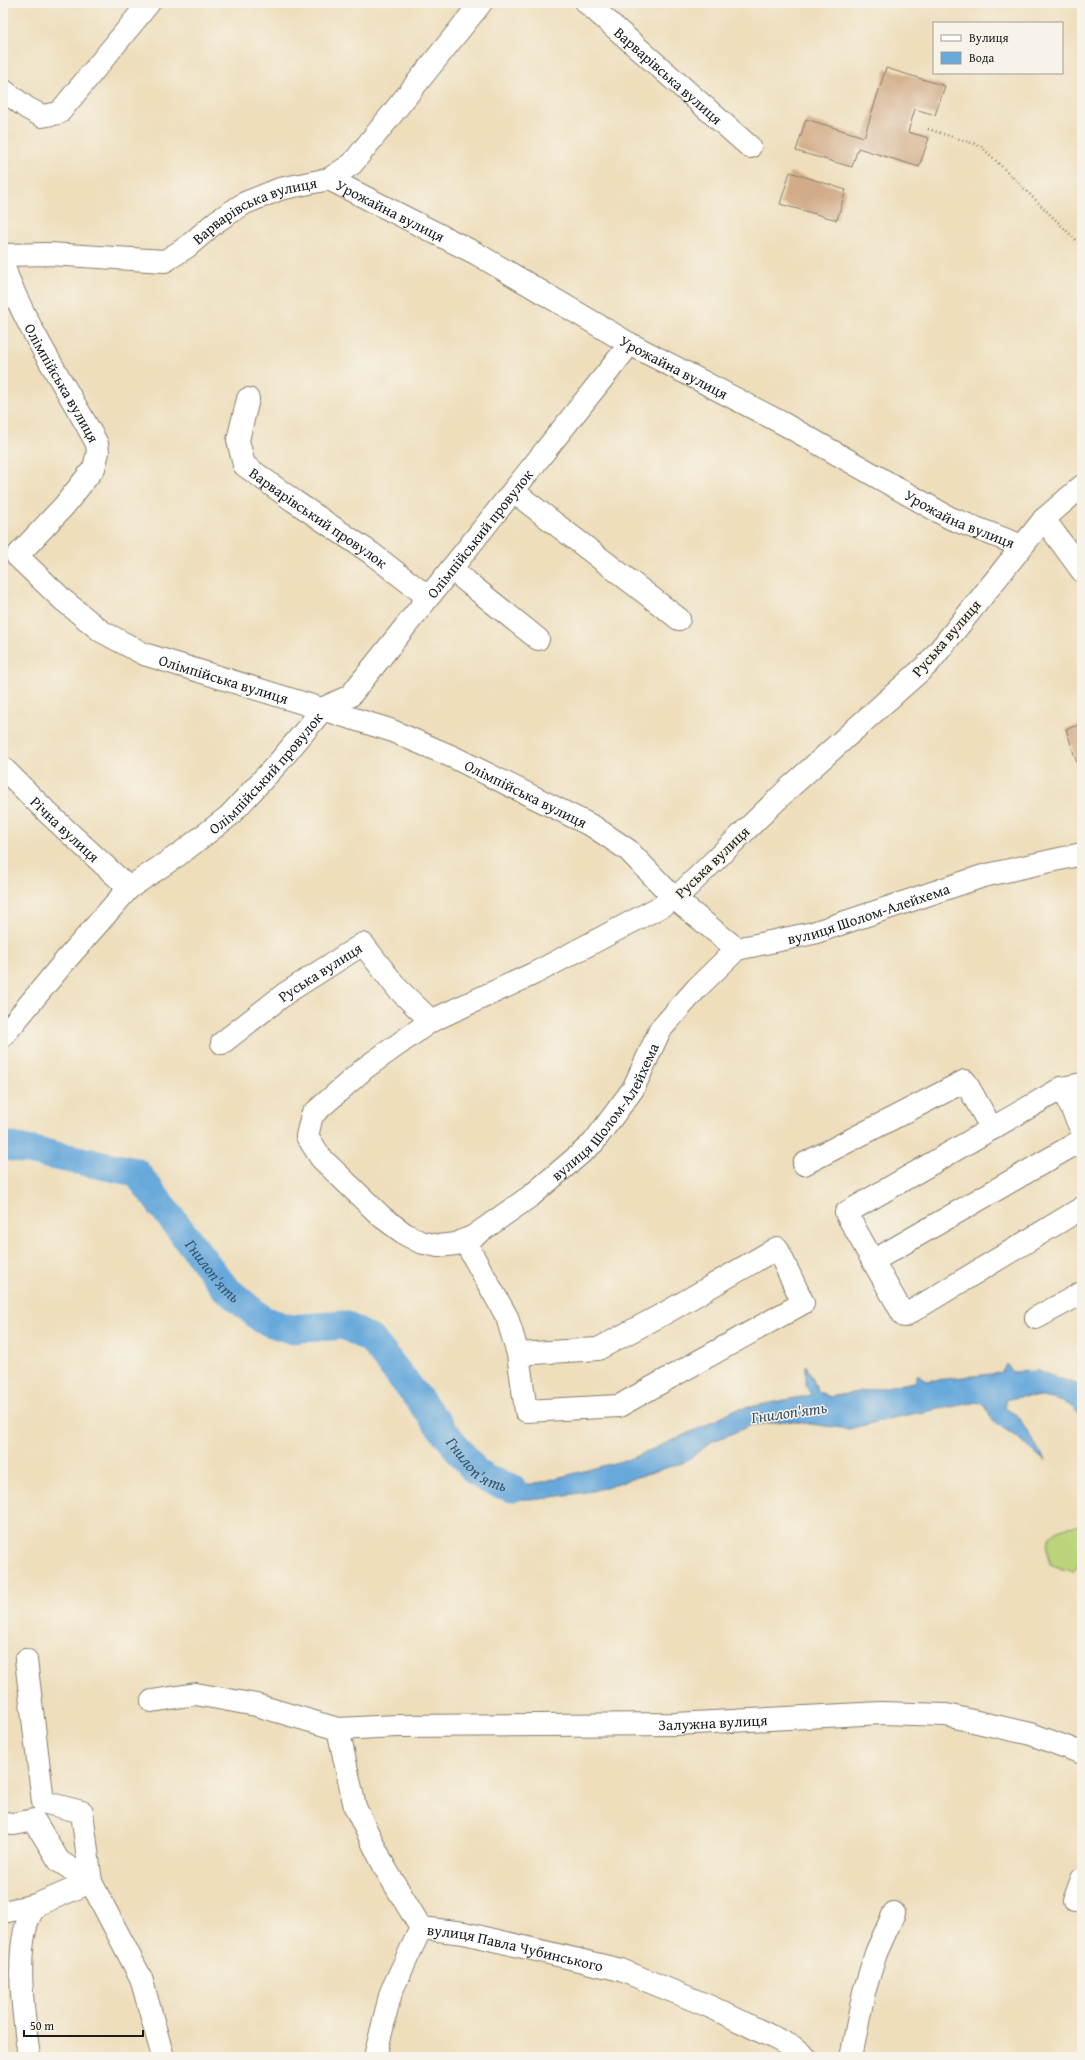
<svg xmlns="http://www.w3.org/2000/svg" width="1085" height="2060" font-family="'Gentium Book Plus',serif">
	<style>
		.green { fill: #b9d47a; stroke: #6a784b }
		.water { fill: #67a9db; stroke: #42627c }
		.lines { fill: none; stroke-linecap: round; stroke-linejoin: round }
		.river { stroke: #67a9db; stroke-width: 29 }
		.building { fill: #d2ac88 }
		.minor-casing { stroke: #857d6c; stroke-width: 24 }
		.path { stroke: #857d6c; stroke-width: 2.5; stroke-dasharray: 1 3; stroke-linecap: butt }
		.minor { stroke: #fff; stroke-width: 22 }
		.labels { text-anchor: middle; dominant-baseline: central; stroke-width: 3; stroke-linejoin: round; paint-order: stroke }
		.street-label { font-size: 15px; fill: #1c1c1c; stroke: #f7f3e8 }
		.water-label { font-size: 16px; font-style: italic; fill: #3a5468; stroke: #f7f3e8 }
	</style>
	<rect width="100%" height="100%" fill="#f7f3e8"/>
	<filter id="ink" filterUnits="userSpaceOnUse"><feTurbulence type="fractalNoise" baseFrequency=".025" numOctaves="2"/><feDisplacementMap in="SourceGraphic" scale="8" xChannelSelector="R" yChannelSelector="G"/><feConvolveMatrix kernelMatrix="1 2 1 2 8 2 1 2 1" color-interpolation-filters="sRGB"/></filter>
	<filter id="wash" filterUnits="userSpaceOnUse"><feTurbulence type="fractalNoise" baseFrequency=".012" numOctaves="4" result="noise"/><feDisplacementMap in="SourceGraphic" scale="16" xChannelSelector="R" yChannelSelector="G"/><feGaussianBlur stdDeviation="0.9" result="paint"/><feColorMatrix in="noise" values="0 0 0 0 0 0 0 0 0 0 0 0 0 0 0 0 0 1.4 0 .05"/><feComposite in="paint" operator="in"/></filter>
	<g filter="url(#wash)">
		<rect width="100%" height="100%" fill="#eedebc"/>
		<path class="green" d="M1081,1525L1082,1560L1074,1571L1063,1569L1050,1564C1040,1535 1055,1528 1081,1525Z"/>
		<path class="water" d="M1007,1364L1012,1372L1038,1371L1082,1386V1419C1079,1415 1076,1410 1072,1407C1052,1395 1026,1394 1005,1400V1408L1018,1416L1046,1462L1019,1439L993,1421L985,1406L977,1402L891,1418L849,1429L787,1421L752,1425L711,1442L685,1462L593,1491L539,1499H521L501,1493L487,1485L476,1472L516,1484H534L633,1458L700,1428L734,1410L811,1395L806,1386V1365L818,1391L829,1397L915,1382L918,1374L926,1381L1001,1373Z"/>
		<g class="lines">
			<path class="river" id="s1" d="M3,1145L136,1172L225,1288L263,1320L290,1329L344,1325L372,1340L476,1472L488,1480L512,1488"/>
		</g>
		<g id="blocks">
			<path class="building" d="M886,68L945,86L935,115L915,109L908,132L929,138L919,167L858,148L852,167L796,151L806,119L864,137Z
				M790,172L846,190L837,220L780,204Z
				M1082,724V770H1079L1066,729Z"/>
		</g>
	</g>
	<g filter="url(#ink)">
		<use href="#blocks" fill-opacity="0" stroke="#857d6c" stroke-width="1"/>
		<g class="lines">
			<defs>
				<g id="minor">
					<path id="s2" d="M587,3L750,147"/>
					<path d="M3,90L27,108L42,116L59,113L149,3"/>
					<path id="s3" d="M329,179L477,254L630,344L784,424L950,518L1022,546"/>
					<path id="s4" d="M3,255L49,254L165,261L187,247L217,221L245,203L280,189L329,179L352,164L481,3"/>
					<path id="s5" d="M3,265C26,329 65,384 97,444L98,452L94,468L64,506L17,556L63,600L101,631L144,654L390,730L453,757L594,827L628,850L675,899L737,949"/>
					<path id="s6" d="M248,399L238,440L244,465L294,501L371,553L428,597"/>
					<path id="s7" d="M1082,486L1044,519L929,663L788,789L675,899L535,973L431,1021L365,1068L312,1115L307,1136L321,1158L382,1217L405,1234L420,1242L438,1246L456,1244L474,1236L532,1195L593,1143L633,1089L660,1030L697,988L737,949L813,933L983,876L1082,854"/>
					<path d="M514,492L679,619"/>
					<path d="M1044,519L1082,571"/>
					<path d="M451,569L538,639"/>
					<path id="s8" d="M3,768L50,815L129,888"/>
					<path id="s9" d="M3,1036L65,961L129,888L181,853L229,816L279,762L324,708L350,696L630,344"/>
					<path id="s10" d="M222,1043L286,993L363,944L397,988L431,1021"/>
					<path d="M1082,1084L1062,1088L846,1213L904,1316L1082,1208"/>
					<path d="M1062,1088L1082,1131"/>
					<path d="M804,1164L965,1081L992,1129"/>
					<path d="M464,1240L507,1317L518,1354L598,1349L667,1312L777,1248L803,1303L619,1406L526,1411L518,1354"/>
					<path d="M873,1261L1082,1140"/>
					<path d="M1036,1318L1082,1293"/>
					<path d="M26,1660L43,1802L82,1812L91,1882L141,1978L163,2057"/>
					<path id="s11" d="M152,1701L196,1694L256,1705L338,1729L355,1807L385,1868L421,1928L464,1933L621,1970L711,2007L793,2047L805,2057"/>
					<path id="s12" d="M338,1729L397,1726L675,1724L881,1713L946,1715L1031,1734L1082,1753"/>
					<path d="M3,1823L14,1824L34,1820L59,1861L91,1882"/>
					<path d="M1074,1901L1082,1879"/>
					<path d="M3,1912L36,1905L91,1882"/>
					<path d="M29,2057C24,2017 11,1938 36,1905"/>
					<path d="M375,2057L391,1992L421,1928"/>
					<path d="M851,2057L864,1992L876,1953L894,1913"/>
				</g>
			</defs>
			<use href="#minor" class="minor-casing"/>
			<path class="path" d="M928,129L981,146L1082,246"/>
			<use href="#minor" class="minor"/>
		</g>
	</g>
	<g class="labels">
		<g class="street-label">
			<text stroke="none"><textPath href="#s2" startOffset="109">Варварівська вулиця</textPath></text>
			<text stroke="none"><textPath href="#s3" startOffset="69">Урожайна вулиця</textPath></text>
			<text stroke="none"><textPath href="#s4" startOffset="267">Варварівська вулиця</textPath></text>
			<text stroke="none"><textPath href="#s3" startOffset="393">Урожайна вулиця</textPath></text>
			<text stroke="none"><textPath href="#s5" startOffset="132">Олімпійська вулиця</textPath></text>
			<text stroke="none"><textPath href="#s6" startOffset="159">Варварівський провулок</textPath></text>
			<text stroke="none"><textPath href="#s3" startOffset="717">Урожайна вулиця</textPath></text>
			<text stroke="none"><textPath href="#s9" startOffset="698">Олімпійський провулок</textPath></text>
			<text transform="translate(946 638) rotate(-49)">Руська вулиця</text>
			<text stroke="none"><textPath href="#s5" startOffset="589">Олімпійська вулиця</textPath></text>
			<text stroke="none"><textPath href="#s9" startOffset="374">Олімпійський провулок</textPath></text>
			<text stroke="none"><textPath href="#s5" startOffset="913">Олімпійська вулиця</textPath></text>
			<text stroke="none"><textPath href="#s8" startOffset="87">Річна вулиця</textPath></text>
			<text transform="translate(712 862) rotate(-44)">Руська вулиця</text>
			<text stroke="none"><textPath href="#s7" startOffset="1772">вулиця Шолом-Алейхема</textPath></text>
			<text stroke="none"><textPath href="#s10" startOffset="121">Руська вулиця</textPath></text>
			<text stroke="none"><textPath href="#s7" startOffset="1424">вулиця Шолом-Алейхема</textPath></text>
			<text stroke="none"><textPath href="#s12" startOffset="375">Залужна вулиця</textPath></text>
			<text stroke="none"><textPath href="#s11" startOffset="505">вулиця Павла Чубинського</textPath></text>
		</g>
		<g class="water-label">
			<text stroke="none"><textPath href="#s1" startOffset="261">Гнилоп'ять</textPath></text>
			<text transform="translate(789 1412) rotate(-8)">Гнилоп'ять</text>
			<text stroke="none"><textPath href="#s1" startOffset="610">Гнилоп'ять</textPath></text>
		</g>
	</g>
	<rect width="1085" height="2060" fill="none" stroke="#f7f3e8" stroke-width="16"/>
	<rect x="933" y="22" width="130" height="52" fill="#f7f3e8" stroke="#9f9d96"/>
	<rect x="941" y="35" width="20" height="6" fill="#ffffff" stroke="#9f9d96"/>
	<text x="969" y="42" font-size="12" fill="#1c1c1c">Вулиця</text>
	<rect x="941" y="52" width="20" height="12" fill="#67a9db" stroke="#9f9d96"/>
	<text x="969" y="62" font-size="12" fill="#1c1c1c">Вода</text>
	<path d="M24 2030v6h119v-6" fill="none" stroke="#1c1c1c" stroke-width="2"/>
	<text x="30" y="2030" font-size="12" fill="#1c1c1c" stroke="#f7f3e8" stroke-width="3" paint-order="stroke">50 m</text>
</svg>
